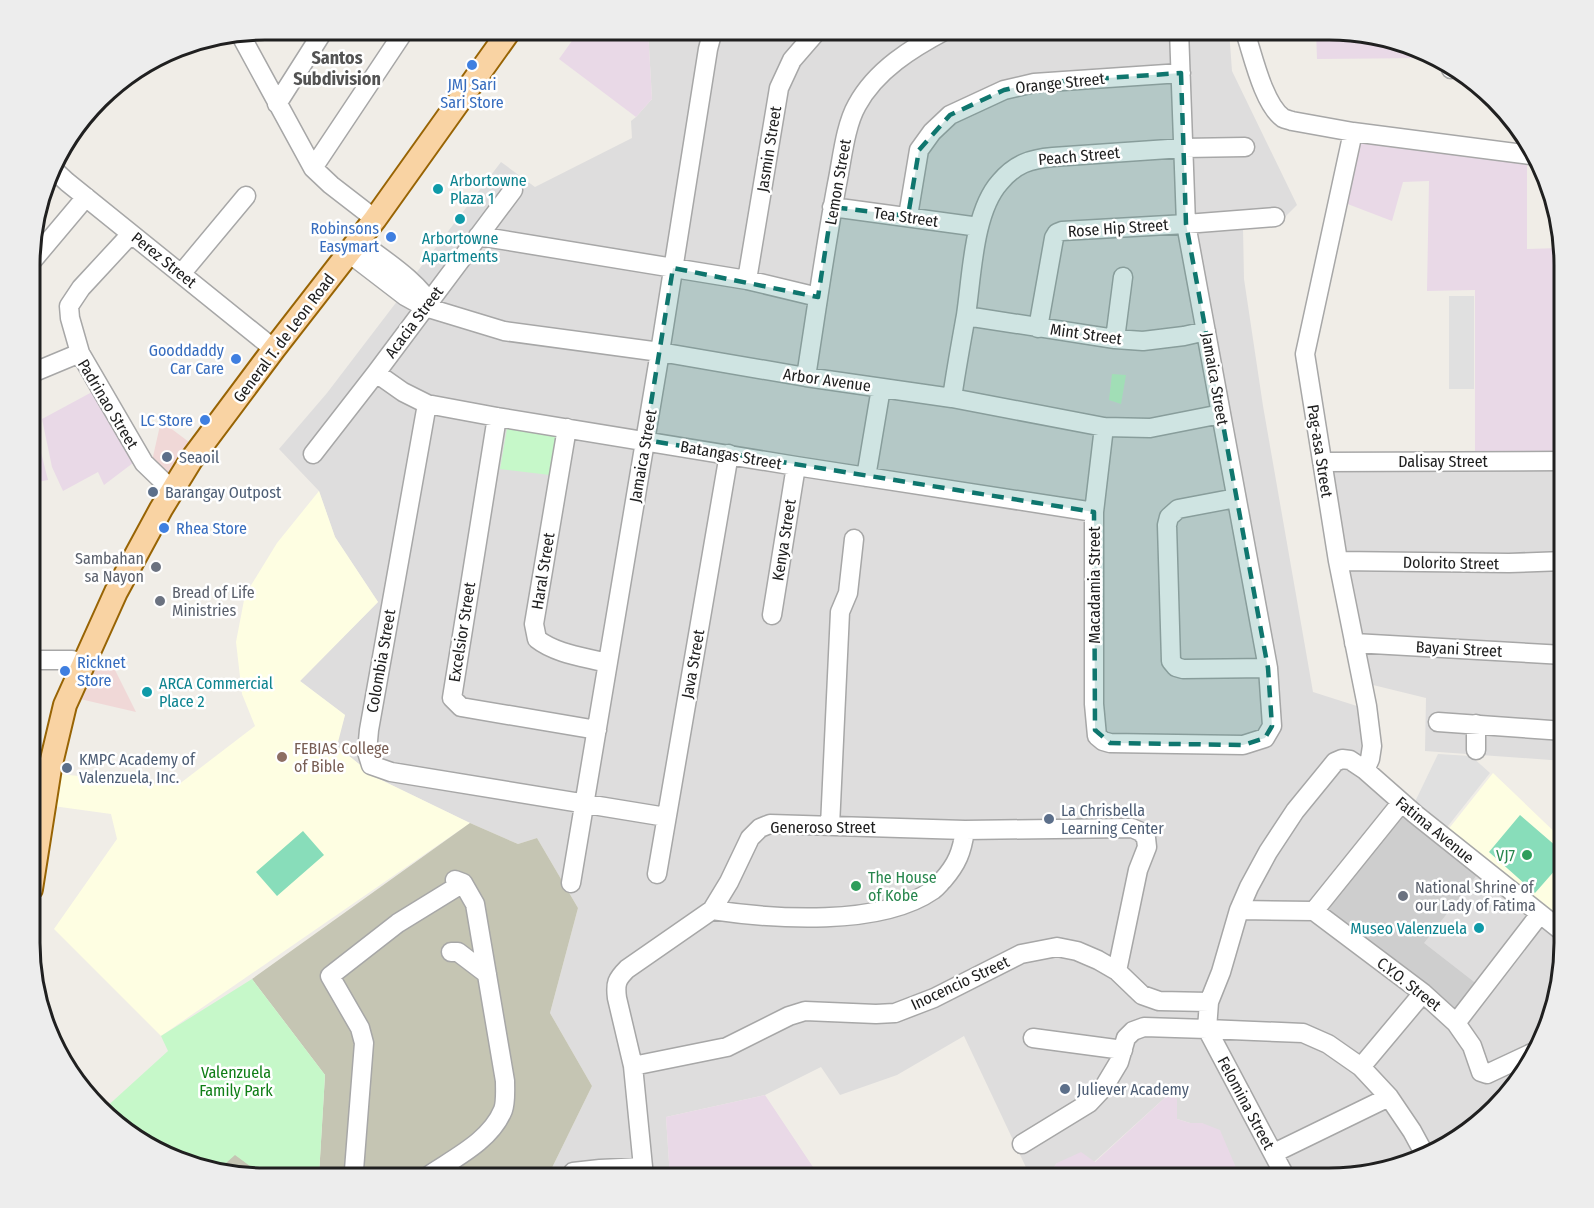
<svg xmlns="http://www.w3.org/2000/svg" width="1594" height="1208" font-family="'Fira Sans Condensed',sans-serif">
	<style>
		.residential { fill: #dedddd }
		.commercial { fill: #f0d8d7 }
		.industrial { fill: #e9d9e7 }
		.education { fill: #fefee2 }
		.religious { fill: #cecece }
		.construction { fill: #c5c5b3 }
		.park { fill: #c6f8c9 }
		.pitch { fill: #88ddba }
		.parking { fill: #e0e0e0 }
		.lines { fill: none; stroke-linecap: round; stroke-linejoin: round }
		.minor-casing { stroke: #a7a7a7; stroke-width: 21 }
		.major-casing { stroke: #986404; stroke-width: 26 }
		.minor { stroke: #fff; stroke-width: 18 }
		.major { stroke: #f9d3a3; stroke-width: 22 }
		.marked { fill: #0f766e; fill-opacity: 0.2; stroke: #0f766e; stroke-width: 4.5; stroke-dasharray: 12 8; stroke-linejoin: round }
		.shop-dot { fill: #3f7fe0; stroke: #fff; stroke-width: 2 }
		.culture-dot { fill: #0f9aa8; stroke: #fff; stroke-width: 2 }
		.service-dot { fill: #5c6f8a; stroke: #fff; stroke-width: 2 }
		.worship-dot { fill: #6b7280; stroke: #fff; stroke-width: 2 }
		.education-dot { fill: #8d6e63; stroke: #fff; stroke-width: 2 }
		.leisure-dot { fill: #2e9e5b; stroke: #fff; stroke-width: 2 }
		.labels { text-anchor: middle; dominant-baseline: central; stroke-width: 5; stroke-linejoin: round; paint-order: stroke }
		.street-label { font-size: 16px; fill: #202020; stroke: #fff }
		.shop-label { font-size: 16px; fill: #366cbe; stroke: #fff; text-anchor: end }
		.culture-label { font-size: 16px; fill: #0d838f; stroke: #fff; text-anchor: start }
		.service-label { font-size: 16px; fill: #4e5e75; stroke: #fff; text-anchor: start }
		.worship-label { font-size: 16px; fill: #5b616d; stroke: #fff; text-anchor: start }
		.education-label { font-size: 16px; fill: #785e54; stroke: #fff; text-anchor: start }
		.leisure-label { font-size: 16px; fill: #27864d; stroke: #fff; text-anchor: end }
		.park-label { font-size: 16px; fill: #0f7e16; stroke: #fff }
		.neighbourhood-label { font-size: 18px; font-weight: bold; fill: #535353; stroke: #fff }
		.rim { fill: none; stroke: #202020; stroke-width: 3 }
	</style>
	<rect width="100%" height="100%" fill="#f0ede7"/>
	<path class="residential" d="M648,30H1229L1232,71L1297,205L1277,225L1243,228L1244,279L1263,406L1313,692L1360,707L1363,776L1563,944V958L1546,1033L1506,1097L1432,1154L1328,1178H1239L1237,1170L1202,1123H1190L1177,1119V1099L1169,1094L1094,1162L1057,1163L1045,1178H1031L964,1036L897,1075L840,1095L821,1067L765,1095L666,1117L670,1178H547L592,1086L550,1013L578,908L537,838L518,844L470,823L375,777L336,746L345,715L300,681L378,602L335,537L319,491L279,449L327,393L398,300L374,242L417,272L501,162L535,187L632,138L631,121L636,117L652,99Z
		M1564,453V761L1425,751L1426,698L1373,685L1346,579L1324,458Z"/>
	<path class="commercial" d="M161,421L193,445L170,480L152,461Z
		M113,666L136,712L80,699L96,668Z"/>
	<path class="industrial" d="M568,30H648L652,99L636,117L559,59L574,38Z
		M1316,30H1343L1418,48L1430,55V58L1317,59Z
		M1358,137L1527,155V249L1560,248L1564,266V453L1475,454V290L1427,291L1429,181L1403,182L1392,221L1345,203Z
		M92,392L133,463L104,485L98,472L63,491L52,467L42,419Z
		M32,417L48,480L32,483Z
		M1169,1094L1177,1099V1119L1190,1123H1202L1220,1130L1237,1170L1239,1178H1045L1057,1163L1081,1152L1095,1162Z
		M765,1095L813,1167L814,1178H670L666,1117Z"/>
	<path class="education" d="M319,491L335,537L378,602L300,681L345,715L337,746L375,777L470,823L161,1036L54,929L117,839L111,814L53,806L59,774L145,783L178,785L255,726L242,694L236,642L245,595L277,543Z
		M1493,773L1564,841L1563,923L1447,831Z"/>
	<path class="religious" d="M1401,810L1480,871L1424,943L1478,985L1455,1014L1320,910Z"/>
	<path class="construction" d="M470,823L518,844L537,838L578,908L550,1013L592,1086L547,1178H320L319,1175L325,1075L252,979Z
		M235,1154L266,1178H251L218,1170Z"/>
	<path class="park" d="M1112,374L1126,375L1121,404L1109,400Z
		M508,423L556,432L550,475L500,469Z
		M252,979L325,1075L319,1175L320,1178H266L235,1155L218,1170L176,1160L111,1120L103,1110L168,1051L161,1036Z"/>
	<path class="pitch" d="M1520,815L1564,853V860L1535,893L1489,852Z
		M303,831L324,855L277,896L256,872Z"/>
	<path class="parking" d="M1449,296H1474V389H1449Z
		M1438,754L1471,756L1490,773L1444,831L1412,808Z"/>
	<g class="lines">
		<defs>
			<path id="minor" d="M240,34L313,168L331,185L375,219
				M1246,35C1253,56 1264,105 1283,118C1285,119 1289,120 1292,121L1353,132L1531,155L1537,158
				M1451,68V69
				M277,104L324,30
				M1353,132L1305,354L1338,561L1367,706L1372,746L1370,759L1365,770
				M313,168L405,30
				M54,170L67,182L274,349
				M832,207L979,227
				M908,216L919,150L932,132L950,115L1004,90L1034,83L1181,73
				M478,236L747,280L818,297
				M359,241C385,261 417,280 434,309
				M349,253L405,296L425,307L504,331L660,352L806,377L952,398L1104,427L1150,428L1221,414
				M33,260L86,197
				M181,274L246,196
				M747,280L779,88L792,60L818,30
				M966,316L1115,339L1143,341L1184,336L1206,331
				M1038,328L1054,238L1057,233L1062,231L1186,224L1275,217
				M1115,339L1123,277
				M80,353L70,318L69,306L81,288L131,234
				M32,373L80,353L144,463L172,490
				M376,373L403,392L427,404L497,417L796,466L1094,512
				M806,377C816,313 825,248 837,184C842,160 845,126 857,105C876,70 912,48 946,30
				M952,398C956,370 961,343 966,315C972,276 973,212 1000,182C1015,164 1030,159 1053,157L1183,148L1245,147
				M427,404L369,730L367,752L371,765L391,772L666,817
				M497,417L452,698L461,707L597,730
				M1104,427L1094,512V704L1097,736L1103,741L1110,743L1243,745L1265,738L1272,726L1268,668L1186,224L1179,30
				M567,428L534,624L537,639C556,654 585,657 607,663
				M313,454L376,373L513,190
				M1322,462L1564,461
				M866,477L881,388
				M1236,498L1178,509L1169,517L1167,525L1171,661L1176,667L1183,669L1268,668
				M1338,561L1509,563L1564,561
				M772,615L796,466
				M1354,643L1564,655
				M31,660H72L84,663
				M1438,722L1564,731
				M1476,750V724
				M830,826L840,612L848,593L854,539
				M657,874L729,454
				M571,883L660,352L708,49L713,30
				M712,910C773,919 880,927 933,890C937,887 940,883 943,880C957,864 962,852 965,830
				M1239,910L1314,911L1423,993L1456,1023L1472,1046L1481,1072L1487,1074L1534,1052
				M1314,911L1401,803
				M451,952H458L487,974
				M1456,1023L1540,914
				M1033,1038L1123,1050
				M633,1066L727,1047L789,1016L805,1011L876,1014L895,1013L934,998L1021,954L1057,947L1077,951L1098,960L1117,971L1142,995L1159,1001L1209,1002
				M1361,1067L1423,993
				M1022,1144L1089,1103L1104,1087L1119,1062L1126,1038L1133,1031L1144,1027L1207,1029L1303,1033L1328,1044L1361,1067L1389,1097L1412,1131L1425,1155
				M1274,1153L1389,1097
				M573,1172L600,1169L643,1167L633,1066L617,998C615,983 617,979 627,969L712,910L729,882L750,838L760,828L770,824L965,830L1132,828L1141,832L1146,838L1147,847L1138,870L1117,971
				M357,1178L354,1170L364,1043L360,1028L330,976L398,923L463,883
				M425,1178C452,1159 490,1142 503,1110C506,1102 505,1090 505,1081L475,904L463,883L455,880
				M1286,1178L1207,1029L1209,1002L1221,972L1239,910L1249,887L1268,852L1295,811L1335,762L1342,759L1350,760L1365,770L1415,814L1563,932"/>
			<path id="major" d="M31,889L50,768L65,705L116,592L161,509L191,460L274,349L375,219L510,30"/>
		</defs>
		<use href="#minor" class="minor-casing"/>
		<use href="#major" class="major-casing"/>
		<use href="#minor" class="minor"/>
		<use href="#major" class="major"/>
	</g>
	<path class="marked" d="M1181,73L1186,224L1268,668L1272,726L1265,738L1243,745L1110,743L1095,730L1094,512L645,440L673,268L818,297L832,207L908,216L919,150L950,115L1004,90L1034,83Z"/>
	<g class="shop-dot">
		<circle cx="472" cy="65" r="6"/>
		<circle cx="391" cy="237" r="6"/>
		<circle cx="236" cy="359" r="6"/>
		<circle cx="205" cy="420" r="6"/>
		<circle cx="164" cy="528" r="6"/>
		<circle cx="65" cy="671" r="6"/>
	</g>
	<g class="culture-dot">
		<circle cx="438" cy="189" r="6"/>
		<circle cx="460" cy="219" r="6"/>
		<circle cx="147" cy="692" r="6"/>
		<circle cx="1479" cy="928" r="6"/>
	</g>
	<g class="service-dot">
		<circle cx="167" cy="457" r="6"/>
		<circle cx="153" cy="492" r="6"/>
		<circle cx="67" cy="768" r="6"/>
		<circle cx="1049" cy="819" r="6"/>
		<circle cx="1065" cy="1089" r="6"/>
	</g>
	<g class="worship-dot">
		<circle cx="156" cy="567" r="6"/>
		<circle cx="160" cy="601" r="6"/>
		<circle cx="1403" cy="896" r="6"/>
	</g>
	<circle class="education-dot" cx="282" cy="757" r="6"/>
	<g class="leisure-dot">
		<circle cx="1527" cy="855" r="6"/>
		<circle cx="856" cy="886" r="6"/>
	</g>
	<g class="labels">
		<g class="street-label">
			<text transform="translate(1060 83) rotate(-6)">Orange Street</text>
			<text transform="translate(769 149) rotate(-81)">Jasmin Street</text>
			<text transform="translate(1079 156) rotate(-5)">Peach Street</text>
			<text transform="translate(838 182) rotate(-80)">Lemon Street</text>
			<text transform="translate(906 217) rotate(8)">Tea Street</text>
			<text transform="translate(1118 228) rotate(-4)">Rose Hip Street</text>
			<text transform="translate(164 260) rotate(39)">Perez Street</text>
			<text transform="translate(414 322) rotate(-53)">Acacia Street</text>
			<text transform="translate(1086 334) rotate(8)">Mint Street</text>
			<text transform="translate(284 338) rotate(-53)">General T. de Leon Road</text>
			<text transform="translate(1215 379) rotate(80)">Jamaica Street</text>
			<text transform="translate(827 380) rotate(8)">Arbor Avenue</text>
			<text transform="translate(108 404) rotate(59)">Padrinao Street</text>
			<text transform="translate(1320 451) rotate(81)">Pag-asa Street</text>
			<text transform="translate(731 455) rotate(10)">Batangas Street</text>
			<text transform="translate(643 456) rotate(-80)">Jamaica Street</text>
			<text x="1443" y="461">Dalisay Street</text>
			<text transform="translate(784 540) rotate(-81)">Kenya Street</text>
			<text transform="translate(1451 563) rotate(1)">Dolorito Street</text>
			<text transform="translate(543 571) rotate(-81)">Haral Street</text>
			<text transform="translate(1094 585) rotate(-90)">Macadamia Street</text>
			<text transform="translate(462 632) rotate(-81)">Excelsior Street</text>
			<text transform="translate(1459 649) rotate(3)">Bayani Street</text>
			<text transform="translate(381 661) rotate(-80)">Colombia Street</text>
			<text transform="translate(693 664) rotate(-80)">Java Street</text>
			<text x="823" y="827">Generoso Street</text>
			<text transform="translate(1435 830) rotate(39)">Fatima Avenue</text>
			<text transform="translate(960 983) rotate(-25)">Inocencio Street</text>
			<text transform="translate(1409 984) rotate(38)">C.Y.O. Street</text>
			<text transform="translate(1246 1103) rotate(62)">Felomina Street</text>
		</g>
		<g class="shop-label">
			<text x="472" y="84" text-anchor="middle">JMJ Sari<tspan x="472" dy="18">Sari Store</tspan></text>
			<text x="379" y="228">Robinsons<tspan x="379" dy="18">Easymart</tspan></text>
			<text x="224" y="350">Gooddaddy<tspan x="224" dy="18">Car Care</tspan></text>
			<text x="193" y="420">LC Store</text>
			<text x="176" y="528" text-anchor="start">Rhea Store</text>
			<text x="77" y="662" text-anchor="start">Ricknet<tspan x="77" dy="18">Store</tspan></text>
		</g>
		<g class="culture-label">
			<text x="450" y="180">Arbortowne<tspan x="450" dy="18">Plaza 1</tspan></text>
			<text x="460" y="238" text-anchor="middle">Arbortowne<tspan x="460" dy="18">Apartments</tspan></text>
			<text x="159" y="683">ARCA Commercial<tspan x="159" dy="18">Place 2</tspan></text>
			<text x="1467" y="928" text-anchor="end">Museo Valenzuela</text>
		</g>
		<g class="service-label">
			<text x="179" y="457">Seaoil</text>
			<text x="165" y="492">Barangay Outpost</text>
			<text x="79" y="759">KMPC Academy of<tspan x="79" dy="18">Valenzuela, Inc.</tspan></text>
			<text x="1061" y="810">La Chrisbella<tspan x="1061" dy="18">Learning Center</tspan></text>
			<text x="1077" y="1089">Juliever Academy</text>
		</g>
		<g class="worship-label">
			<text x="144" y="558" text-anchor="end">Sambahan<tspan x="144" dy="18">sa Nayon</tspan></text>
			<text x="172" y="592">Bread of Life<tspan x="172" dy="18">Ministries</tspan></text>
			<text x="1415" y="887">National Shrine of<tspan x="1415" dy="18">our Lady of Fatima</tspan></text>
		</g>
		<g class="education-label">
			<text x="294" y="748">FEBIAS College<tspan x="294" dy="18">of Bible</tspan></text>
		</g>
		<g class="leisure-label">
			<text x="1515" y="855">VJ7</text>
			<text x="868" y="877" text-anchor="start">The House<tspan x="868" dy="18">of Kobe</tspan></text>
		</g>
		<g class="park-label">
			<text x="236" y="1072">Valenzuela<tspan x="236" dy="18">Family Park</tspan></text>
		</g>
		<g class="neighbourhood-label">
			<text x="337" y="58">Santos<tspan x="337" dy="21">Subdivision</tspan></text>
		</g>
	</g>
	<path d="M0 0H1594V1208H0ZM265 40H1329A225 225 0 0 1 1554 265V943A225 225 0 0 1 1329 1168H265A225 225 0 0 1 40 943V265A225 225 0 0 1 265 40Z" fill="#ededed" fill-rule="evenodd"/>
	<path class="rim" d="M265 40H1329A225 225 0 0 1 1554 265V943A225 225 0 0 1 1329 1168H265A225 225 0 0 1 40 943V265A225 225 0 0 1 265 40Z"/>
</svg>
